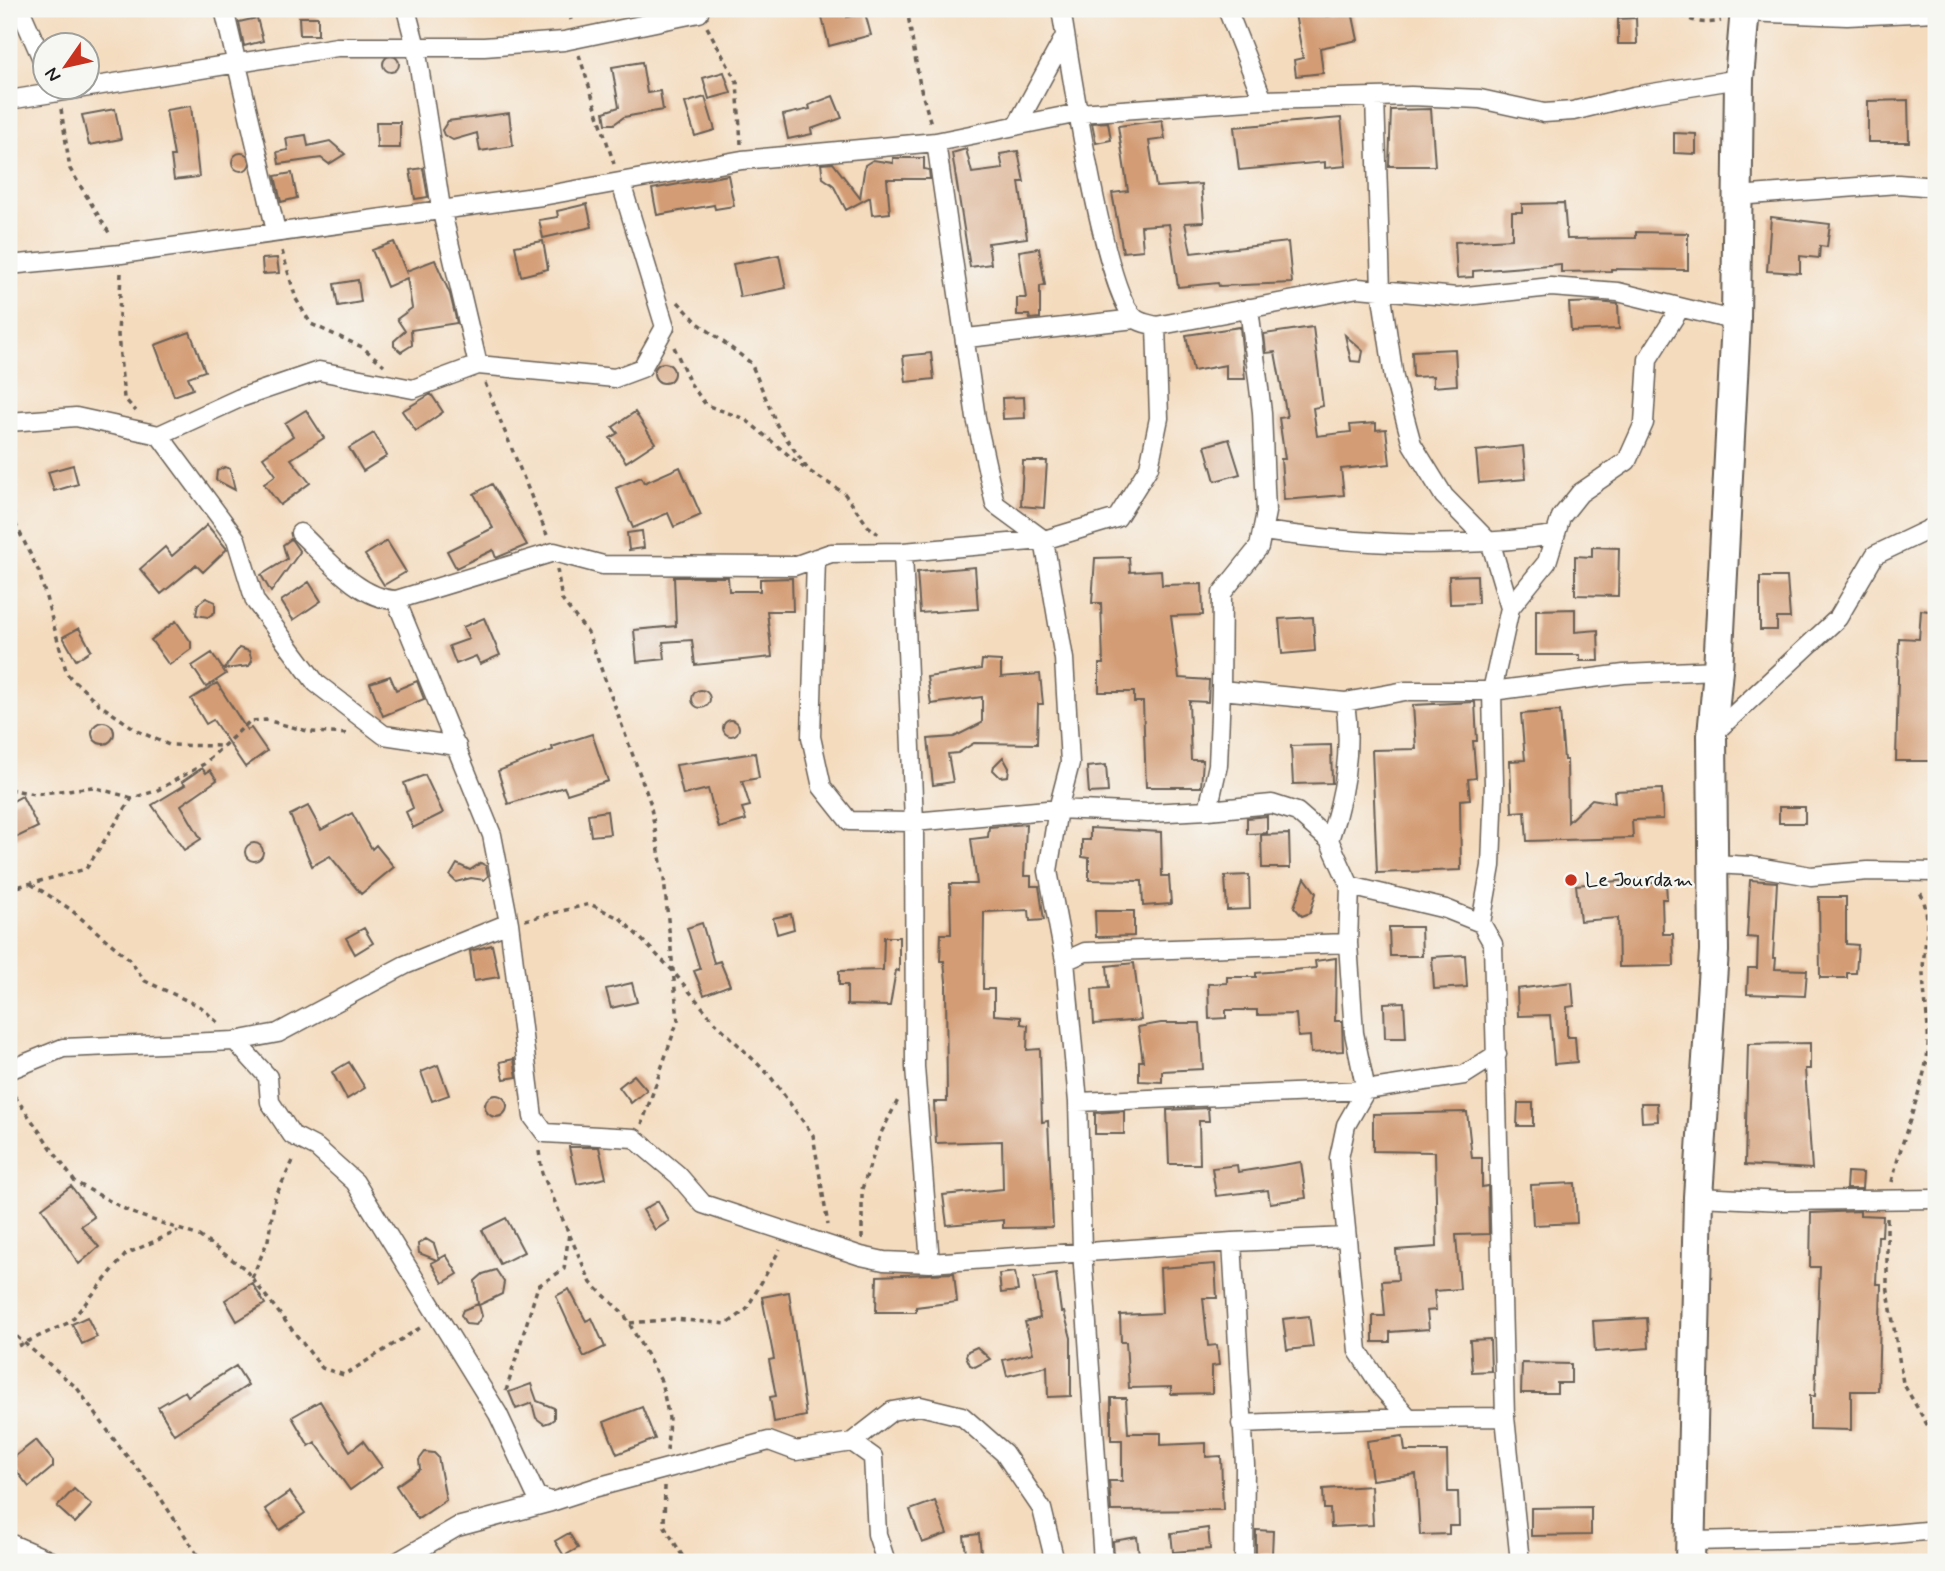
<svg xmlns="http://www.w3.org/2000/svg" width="1945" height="1571" font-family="Mynerve,sans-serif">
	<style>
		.building { fill: #d39c74 }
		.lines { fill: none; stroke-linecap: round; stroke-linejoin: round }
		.minor-casing { stroke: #685f55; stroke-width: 21 }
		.primary-casing { stroke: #685f55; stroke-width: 32 }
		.path { stroke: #685f55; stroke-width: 3.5; stroke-dasharray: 5 5; stroke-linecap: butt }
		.minor { stroke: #fff; stroke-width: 18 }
		.primary { stroke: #fff; stroke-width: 28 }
		.poi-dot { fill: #c8321e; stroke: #f6f6f2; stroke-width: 2.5 }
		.labels { text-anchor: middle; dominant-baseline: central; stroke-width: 5; stroke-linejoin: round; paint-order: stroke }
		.poi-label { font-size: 21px; fill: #1c1c1c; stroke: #f6f6f2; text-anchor: start }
	</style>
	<rect width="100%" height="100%" fill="#f6f6f2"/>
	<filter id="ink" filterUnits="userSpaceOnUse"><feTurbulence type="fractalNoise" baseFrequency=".0143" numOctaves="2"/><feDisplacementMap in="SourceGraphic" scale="14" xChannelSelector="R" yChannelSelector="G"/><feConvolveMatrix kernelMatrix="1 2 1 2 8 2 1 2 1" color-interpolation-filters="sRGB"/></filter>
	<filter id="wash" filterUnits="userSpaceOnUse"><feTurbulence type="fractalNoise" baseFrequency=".00686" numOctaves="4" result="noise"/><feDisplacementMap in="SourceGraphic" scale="28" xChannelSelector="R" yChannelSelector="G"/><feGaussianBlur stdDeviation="1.57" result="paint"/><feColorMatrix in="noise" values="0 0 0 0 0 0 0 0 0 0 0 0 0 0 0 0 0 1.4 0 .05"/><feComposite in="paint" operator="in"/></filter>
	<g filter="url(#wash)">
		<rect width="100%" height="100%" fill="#f4dbbe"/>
		<g id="blocks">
			<path class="building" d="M838,9H845L847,17L865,13L871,35L829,46L821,13Z
				M1325,9L1327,16L1352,11L1358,40L1320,48L1323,73L1296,76L1294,60L1303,58L1295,14Z
				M299,17H318V35H300Z
				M257,18L263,41L244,46L239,22Z
				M1636,18L1637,44H1618V19Z
				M383 64a8 8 0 1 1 16 0a8 8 0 1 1-16 0Z
				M642,62L647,93L660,91L663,110L624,117L614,124H606L604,112L619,107L612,67Z
				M724,72L731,93L709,99L703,78Z
				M833,96L842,118L811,129L812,134L788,139L783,115L810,109L809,105Z
				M705,97L715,130L695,136L685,103Z
				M1908,100L1909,142H1868V101Z
				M191,106L199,177L174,180L171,156H174L166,110Z
				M115,109L121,139L89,145L82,115Z
				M1431,109L1435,166H1389L1391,110Z
				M509,113L513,146L480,151L477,133L453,140L444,135L442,130L448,121Z
				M1341,118L1346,166L1325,168V162L1239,170L1234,127Z
				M1162,120L1165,139L1149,141L1156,187L1201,184L1204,222L1185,223L1191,253L1288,242L1292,283L1219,286L1218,283L1178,287L1169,224L1141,226L1143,250L1123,252L1112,193L1128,191L1118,126Z
				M376,122H400V148H377Z
				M1108,122L1111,140L1096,143L1092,123Z
				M1674,133L1696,134V154L1674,153Z
				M306,135L308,146L330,141L345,154L329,164L321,158L279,164L277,152L288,150L286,138Z
				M966,149L972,173L1003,169L1000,154L1018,151L1024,182H1019L1027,238L988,243L991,264L970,267L952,153Z
				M232 162a9 9 0 1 1 18 0a9 9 0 1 1-18 0Z
				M893,158H924V169L929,170L930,179H887L890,213L872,215L870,197L846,210L833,185L823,178L821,164L833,163L860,198L865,165L873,160L893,163Z
				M423,168L428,197L415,199L410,170Z
				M292,173L297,198L281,202L275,176Z
				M728,175L734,206L715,209L714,205L657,215L652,189Z
				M1564,203L1567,239L1636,238V232L1688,233V270L1611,269V271L1561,272V264L1473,271V277L1457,278L1455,242L1512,239V212H1522V204Z
				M587,204L592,227L543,238L539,220L558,217L557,211Z
				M1771,217L1830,224L1827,247L1820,246L1819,258L1800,256V273L1767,271Z
				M543,241L548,269L521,276L515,246Z
				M394,242L407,274L406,271L435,260L450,294L457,323L411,330L412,345L401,352L394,346V341L405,331L397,319L412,308L407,278L387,287L372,250Z
				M1039,248L1045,285L1040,286V318L1030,319L1029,315H1017V298H1026L1019,251Z
				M779,255L786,288L740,297L733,264Z
				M277,258L279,273L263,274L262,259Z
				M358,280L361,302L338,306L334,284Z
				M1597,302L1618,304L1619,329L1571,331L1569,303Z
				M1240,327L1245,379H1226V365L1193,371L1186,335Z
				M1313,327L1323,406L1313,408L1317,436L1351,432L1350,425L1376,423V430L1386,429L1390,464L1341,469L1344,495L1284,500L1281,459H1285L1279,418L1287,417L1275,352L1266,353L1264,334Z
				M190,332L205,371L188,377L193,389L174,396L155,345Z
				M1345,335L1363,351L1361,362L1351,361Z
				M1455,349L1457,385L1433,387V376L1413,377L1412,351Z
				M931,353L934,379L906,382L903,356Z
				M654 373a10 10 0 1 1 20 0a10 10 0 1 1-20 0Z
				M431,394L443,412L416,431L402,411Z
				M1024,397L1025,418L1003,419L1002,398Z
				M306,410L324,438L291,459L310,483L280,505L264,484L276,475L263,457L293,436L285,423Z
				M635,412L655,443L626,462L610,438L618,433L613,427Z
				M374,433L387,456L363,471L349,448Z
				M1229,439L1240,474L1215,481L1205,446Z
				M1523,446L1526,479L1479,483L1476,451Z
				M1023,461H1047L1044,508L1021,506Z
				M73,465L78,484L54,491L48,472Z
				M225,467L230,469L235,490L216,480L217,471Z
				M680,467L701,515L674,527L668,513L633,528L616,488L641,477L644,483Z
				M492,484L527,545L496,558L493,550L456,568L447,551L493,528L474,494Z
				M207,525L227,549L203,572L196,565L161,594L140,569L165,547L172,556Z
				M642,531L644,548L629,550L627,533Z
				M291,539L300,552L271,592L261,575L287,559L283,545Z
				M387,541L406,572L384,585L365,555Z
				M1592,547L1619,548L1618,596L1575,595V556L1592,557Z
				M1129,557L1130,572L1161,570L1162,585L1202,584L1203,615L1171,616L1179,678L1209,680L1208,702L1189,701L1191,760H1203L1201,787H1146L1143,702H1134V692H1099V664H1103L1101,603H1092L1095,558Z
				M975,567L978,609L920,613L917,572Z
				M1477,575L1478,603L1450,604L1449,576Z
				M674,577H728L729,591H760V579L792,578L793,611H767L772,657L695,665L692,640L663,642L665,659L637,662L634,630L676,626Z
				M1760,577H1787L1790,618H1777V630H1760Z
				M309,582L321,601L293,620L281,601Z
				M206,598L215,602V612L208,617L196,615L198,604Z
				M1575,609V632L1598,630L1599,661H1580V655H1536V610Z
				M1921,610L1936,612V743H1931V761H1896L1899,638L1919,639Z
				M1313,617L1315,651L1282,654L1279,619Z
				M484,618L500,655L480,664L476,656L456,664L449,646L469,639L463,627Z
				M176,621L191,642V649L169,665L151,640Z
				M79,628L91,650L76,660L63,637Z
				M239,648L249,651L252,661L249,666L224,669Z
				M212,653L226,674L206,687L192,666Z
				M982,660L1001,661V677L1040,674L1043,704H1038L1037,744L974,743L958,753L948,754L953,782L933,785L928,739L954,737L982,723V697L931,704L927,677L981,669Z
				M390,676L396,690L417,681L424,699L383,716L370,683Z
				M217,683L247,730L251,728L267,751L245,767L213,720L206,724L191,699Z
				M692 699a9 9 0 1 1 18 0a9 9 0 1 1-18 0Z
				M1475,702L1477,741H1473L1476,778L1468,779L1470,799L1460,800L1461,870L1377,873L1372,750L1416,749L1413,705Z
				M1560,711L1564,760H1567L1568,822L1592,799L1615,803L1614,791L1662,789L1663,819L1632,820L1633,838L1527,841L1525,811L1512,812L1510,761L1525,760L1521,714Z
				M723 728a8 8 0 1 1 16 0a8 8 0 1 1-16 0Z
				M92 733a11 11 0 1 1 22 0a11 11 0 1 1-22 0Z
				M592,734L608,781L567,794L564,787L508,804L498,771L553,750L552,747Z
				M1331,745L1332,783L1293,784L1291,746Z
				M755,753L759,778L742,781L750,806L742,808L746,820L719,828L708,789L683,795L676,765Z
				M1003,757L1009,768L1008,776L1000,777L993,770L994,766Z
				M1106,765L1108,792L1089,793L1087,767Z
				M202,768L206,773L210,770L217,780L181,805L201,839L184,850L152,805L185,785L182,782Z
				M425,775L443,813L413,828L406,812L413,808L404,783Z
				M22,796L38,827L9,841V803Z
				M308,806L321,830L352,813L372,849L376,845L394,867L361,894L330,856L312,866L290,815Z
				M1779,807H1805V823H1779Z
				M607,811L610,834L591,836L588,814Z
				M1267,816V833L1247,834V818Z
				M1026,824L1024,876H1031V886H1039L1044,920L1030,921L1029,910L984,912L983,989H994V1015L1021,1017V1024L1028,1025L1027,1050L1040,1049L1042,1122L1048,1121L1053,1227L1003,1228V1220L947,1225L943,1195L1003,1189L1002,1141L936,1143L934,1102H947L946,981L944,961H940L941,934H951L950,884H977L971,839L988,837L989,827Z
				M1090,828L1161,832L1162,876H1169L1171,904L1143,906L1142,881L1089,880V858L1082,857V840H1090Z
				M1289,834L1290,868H1262L1261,835Z
				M245 852a9 9 0 1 1 18 0a9 9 0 1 1-18 0Z
				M481,863L486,866L488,876L484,880L471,878L456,882L450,876L457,864L470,870Z
				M1249,875L1250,909L1227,910L1225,876Z
				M1305,878L1316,893L1310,913L1302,916L1294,907Z
				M1650,878L1651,883H1666L1667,899H1662L1663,934H1673L1674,966L1619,967L1618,918L1580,921L1576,885Z
				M1750,880L1777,882L1773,958H1776L1775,969L1807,970L1805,996L1747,994L1748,968H1757L1758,938L1747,937Z
				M1819,897H1846V944L1858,945L1856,973H1847V978H1820Z
				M1095,911H1134V936L1096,937Z
				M791,914L794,929L777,934L773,918Z
				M702,923L714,963L720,961L730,985L704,995L694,971L700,969L687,928Z
				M1389,927H1421L1422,956H1390Z
				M364,928L373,943L355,954L346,938Z
				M884,937H899V971L896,970L890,1006L847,1005V985H839V971L883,970Z
				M492,945L499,977L474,981L470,951Z
				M1465,955L1467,987L1434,989L1432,957Z
				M1336,958L1335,1021H1342L1343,1051L1311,1053L1310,1036L1298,1037L1296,1014L1257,1015V1010H1226V1018L1209,1019L1208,984L1227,983V977H1256V973L1316,968L1315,961Z
				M1134,963L1141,1020L1094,1024L1092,989L1109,988L1107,966Z
				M1572,982L1574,1006L1567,1007V1037H1575L1577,1062L1554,1064L1550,1015L1518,1016L1517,989Z
				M632,983L637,1002L611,1008L606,989Z
				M1404,1002L1406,1038H1385L1384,1003Z
				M1161,1023H1200L1203,1069L1162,1071V1082L1139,1081V1061H1143L1138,1027Z
				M1810,1043V1069H1805L1812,1169L1745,1165L1748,1044Z
				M514,1059L517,1077L504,1079L500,1062Z
				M349,1062L365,1088L347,1099L332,1072Z
				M438,1065L449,1095L432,1101L421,1072Z
				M634,1075L647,1090L631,1103L619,1087Z
				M485 1106a11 11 0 1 1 22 0a11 11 0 1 1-22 0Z
				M1518,1103H1533V1126H1517Z
				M1641,1103H1657L1658,1121L1642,1122Z
				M1208,1108L1209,1121H1199L1200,1164H1169L1167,1110Z
				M1124,1111V1134H1095V1113Z
				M1467,1112L1472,1158H1482V1187L1488,1186L1489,1234L1456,1235L1460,1289L1434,1291L1436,1310L1427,1311L1429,1329L1390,1332V1342H1373V1316H1385L1382,1281L1398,1280L1396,1250L1437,1247L1435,1152L1373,1151V1114Z
				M569,1147H599L606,1178L577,1184Z
				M1301,1162L1306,1198L1270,1203L1268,1190L1216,1196L1212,1168L1237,1165L1238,1172Z
				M1847,1172L1863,1173L1862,1189H1846Z
				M1575,1183L1577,1223L1533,1225L1531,1185Z
				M71,1186L94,1217L81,1226L99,1247L79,1264L42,1208Z
				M658,1201L669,1221L655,1230L643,1210Z
				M1860,1211V1215L1883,1216L1882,1236H1878L1876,1284H1881L1878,1391H1851V1430L1810,1429V1396H1815L1820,1267H1810L1811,1213Z
				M506,1218L524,1252L500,1264L482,1230Z
				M426,1239L434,1244L439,1259L446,1255L458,1274L443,1283L431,1263L437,1260L419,1253L418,1244Z
				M1215,1264L1217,1298H1203L1208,1346L1217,1345L1219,1365L1212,1366V1393L1171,1394V1387L1129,1388L1126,1342H1121L1120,1315L1162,1313L1160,1268Z
				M496,1270L504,1282L502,1294L479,1305L482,1316L476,1325L466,1324L461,1315L463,1310L478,1304L475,1281L483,1274Z
				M1015,1272L1018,1291L1001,1293L999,1274Z
				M954,1273L957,1302L916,1307V1312H876L877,1276Z
				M1056,1274L1061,1312H1064L1071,1338V1396L1048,1397L1047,1366L1007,1376L1003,1360L1033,1353L1025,1322L1040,1318L1034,1278Z
				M252,1283L265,1304L237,1321L225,1300Z
				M569,1289L586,1321L592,1318L605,1347L584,1357L556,1296Z
				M789,1292L806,1416L774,1422L770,1397L776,1396L769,1360L774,1359L762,1297Z
				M1309,1316L1313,1347L1287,1350L1283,1319Z
				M87,1317L97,1337L82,1344L72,1324Z
				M1647,1318L1649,1348L1595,1352L1593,1321Z
				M1490,1339L1491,1371L1472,1372L1470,1340Z
				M977,1347L990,1359L975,1367L970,1365L966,1356L968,1351Z
				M1522,1363L1571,1364V1383H1557V1393H1521Z
				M236,1366L248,1385L174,1434L158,1407L185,1391L188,1396Z
				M531,1384L537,1401L554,1408V1419L550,1422L544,1424L536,1418L532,1403L516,1409L509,1392Z
				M1111,1398H1126L1128,1433H1161V1445L1206,1443V1457L1221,1456L1223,1510L1111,1511L1109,1481H1122V1440H1111Z
				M320,1401L350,1451L363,1441L382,1467L350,1490L315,1442L309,1446L292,1417Z
				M642,1407L655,1439L617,1454L604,1422Z
				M1403,1436L1405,1451H1447L1448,1492H1458L1459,1526H1449V1534L1420,1535L1416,1474L1372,1480L1367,1441Z
				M36,1440L53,1461V1467L29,1487L9,1461Z
				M425,1452L434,1453L438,1457L446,1500L418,1519L396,1486L420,1469L419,1460Z
				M1371,1486L1373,1525L1331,1527L1330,1509H1324L1323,1489Z
				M74,1489L92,1505L75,1523L57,1507Z
				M290,1492L305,1513L280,1530L265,1509Z
				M935,1501L947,1534L922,1543L910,1510Z
				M1591,1507V1535L1531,1536V1508Z
				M1208,1528L1210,1549L1173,1552L1171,1533Z
				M1256,1530L1273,1531L1272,1554H1256Z
				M569,1533L578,1548L564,1556L555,1541Z
				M979,1534L982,1562H967L964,1536Z
				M1137,1537L1139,1555L1114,1558L1113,1541Z"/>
		</g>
	</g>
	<g filter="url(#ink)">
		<use href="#blocks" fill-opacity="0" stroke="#685f55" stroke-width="2"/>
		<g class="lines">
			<defs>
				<path id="minor" d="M20,9L46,68
					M224,9L276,231
					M406,9L416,47L441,208L478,365
					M1061,9C1069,58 1104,296 1136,319C1141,323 1150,324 1156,326L1358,288L1457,297L1551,287L1618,292L1736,321
					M1227,9L1263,100
					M1745,12L1847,16L1936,12
					M1375,97L1381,290L1394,378L1412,444L1444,496L1491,544L1510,608
					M9,100L337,47H484L564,41L699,13V9
					M1018,123L1065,36
					M936,142L976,418L995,504L1044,540L1064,659L1070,763L1058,809L1048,871L1065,961L1078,1102L1082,1250L1103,1562
					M1737,196L1898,184L1936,187
					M9,265L121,254L542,196L742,160L936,142L1079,113L1263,100L1411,96L1480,99L1544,113L1573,111L1634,96L1739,79
					M1249,308L1262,412L1266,512L1259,547L1222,593L1221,690L1345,702L1405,691H1492L1624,674L1718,670
					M967,338L1135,319
					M9,422L76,417L159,435L240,398L319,371L413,389L478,365L615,378L642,368L665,327L621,183
					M159,435L236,539L255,601L316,683L384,735L457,746
					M1263,531C1362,545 1455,549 1555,535
					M903,552L914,822L915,1067L930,1263
					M816,558L811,737L822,787L849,821L914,822L1058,809L1148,813L1208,810L1218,765L1221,690
					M396,600L554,552L603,565L794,566L831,553L903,552L1044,540L1117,518L1149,467L1159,418L1156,326
					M1345,702C1352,750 1345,794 1329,840L1350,886L1348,943
					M1712,735L1838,618L1875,555L1936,526
					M1208,810L1272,804L1297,812L1329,840
					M1713,864L1751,866L1811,876L1868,871L1936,872
					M1350,886L1446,909L1481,923
					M509,923L533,1117L545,1133L634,1138L678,1175L703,1204L861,1256L884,1261L930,1263L1232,1242L1245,1465L1244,1562
					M1065,961L1085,952L1348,943L1354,1033L1366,1090L1346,1125L1339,1158L1358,1351L1382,1388L1409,1418L1505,1417L1520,1562
					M235,1041L268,1077L270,1102L292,1135L317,1148L355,1182L498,1414L536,1495L551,1502L597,1487L769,1441L796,1451L852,1442L873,1457L877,1534L886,1562
					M9,1070L63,1048L235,1041L278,1033L405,965L509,923L492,835L396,600C358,599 326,557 300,533
					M1078,1102L1366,1090L1464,1075L1497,1054
					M1698,1197L1783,1201L1936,1199
					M1232,1242L1347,1237
					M1505,1417L1493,944L1481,923L1491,866L1494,785L1492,691L1510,608L1547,562L1561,517L1580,493L1627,461L1644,423L1648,359L1679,310
					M1241,1424L1409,1418
					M852,1442L892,1411L920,1406L962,1416L1004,1453L1042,1509L1055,1562
					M1693,1541L1859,1537L1936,1530
					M9,1543L53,1562
					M397,1562L457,1527L551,1502"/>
				<path id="primary" d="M1690,1562L1698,1197L1714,951L1712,735L1718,670L1736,321L1739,79L1745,9"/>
			</defs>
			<use href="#minor" class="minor-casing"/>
			<use href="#primary" class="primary-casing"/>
			<path class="path" d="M568,9L571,20
				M907,9L920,86L931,124
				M1673,9C1689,21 1700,25 1721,21
				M707,27L737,82L741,144
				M579,55L614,164
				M61,109L70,169L111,236
				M282,251L296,299L311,324L362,347L384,365
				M121,273L118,335L124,398L136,411
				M678,302L698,323L751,363L777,425L809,471L844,493L868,526L878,534
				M674,347L690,383L706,405L745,419L804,468
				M485,383L547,535
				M9,494L16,525L39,572L67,674L100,705L138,731L169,745L221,746
				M557,569L562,600L588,633L650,802L664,879L678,1020L642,1124
				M9,789L34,794L93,787L132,798
				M31,884L70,909L129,959L145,981L201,1007L218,1023
				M9,889L86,869L132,798L156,791L204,764L250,721L266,720L311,732L351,734
				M525,920L590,904L621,919L671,969L712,1019L770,1076L813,1135L828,1225
				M9,1088L75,1182L132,1213L199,1236L244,1268L322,1368L344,1375L423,1326
				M539,1151L542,1173L591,1283L624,1314L661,1381L669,1418L667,1451
				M1892,1182C1901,1142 1917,1104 1926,1064C1932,1034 1924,1003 1923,973C1923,943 1934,918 1919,890
				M1887,1218V1285L1903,1383L1936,1440
				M862,1239V1189L881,1133L898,1100
				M252,1278L268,1240L275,1197L295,1157
				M630,1323L674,1319L727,1324L746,1310L780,1249
				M9,1330L77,1388L121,1449L156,1491L202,1562
				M9,1350L70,1322L126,1254L178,1231
				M506,1391L538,1286L564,1269L569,1233
				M665,1486L664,1525L686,1562"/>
			<use href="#minor" class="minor"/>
			<use href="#primary" class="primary"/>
		</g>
	</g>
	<circle class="poi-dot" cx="1571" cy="880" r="7"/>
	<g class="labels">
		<g class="poi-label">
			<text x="1585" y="880">Le Jourdam</text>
		</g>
	</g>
	<rect width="1945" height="1571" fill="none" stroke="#f6f6f2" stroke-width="35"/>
	<g transform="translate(66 66) rotate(236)"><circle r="33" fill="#f6f6f2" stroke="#9f9f9c" stroke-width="2"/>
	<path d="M0-5L12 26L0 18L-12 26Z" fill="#c8321e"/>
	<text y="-10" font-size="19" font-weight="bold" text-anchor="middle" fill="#1c1c1c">N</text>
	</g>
</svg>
